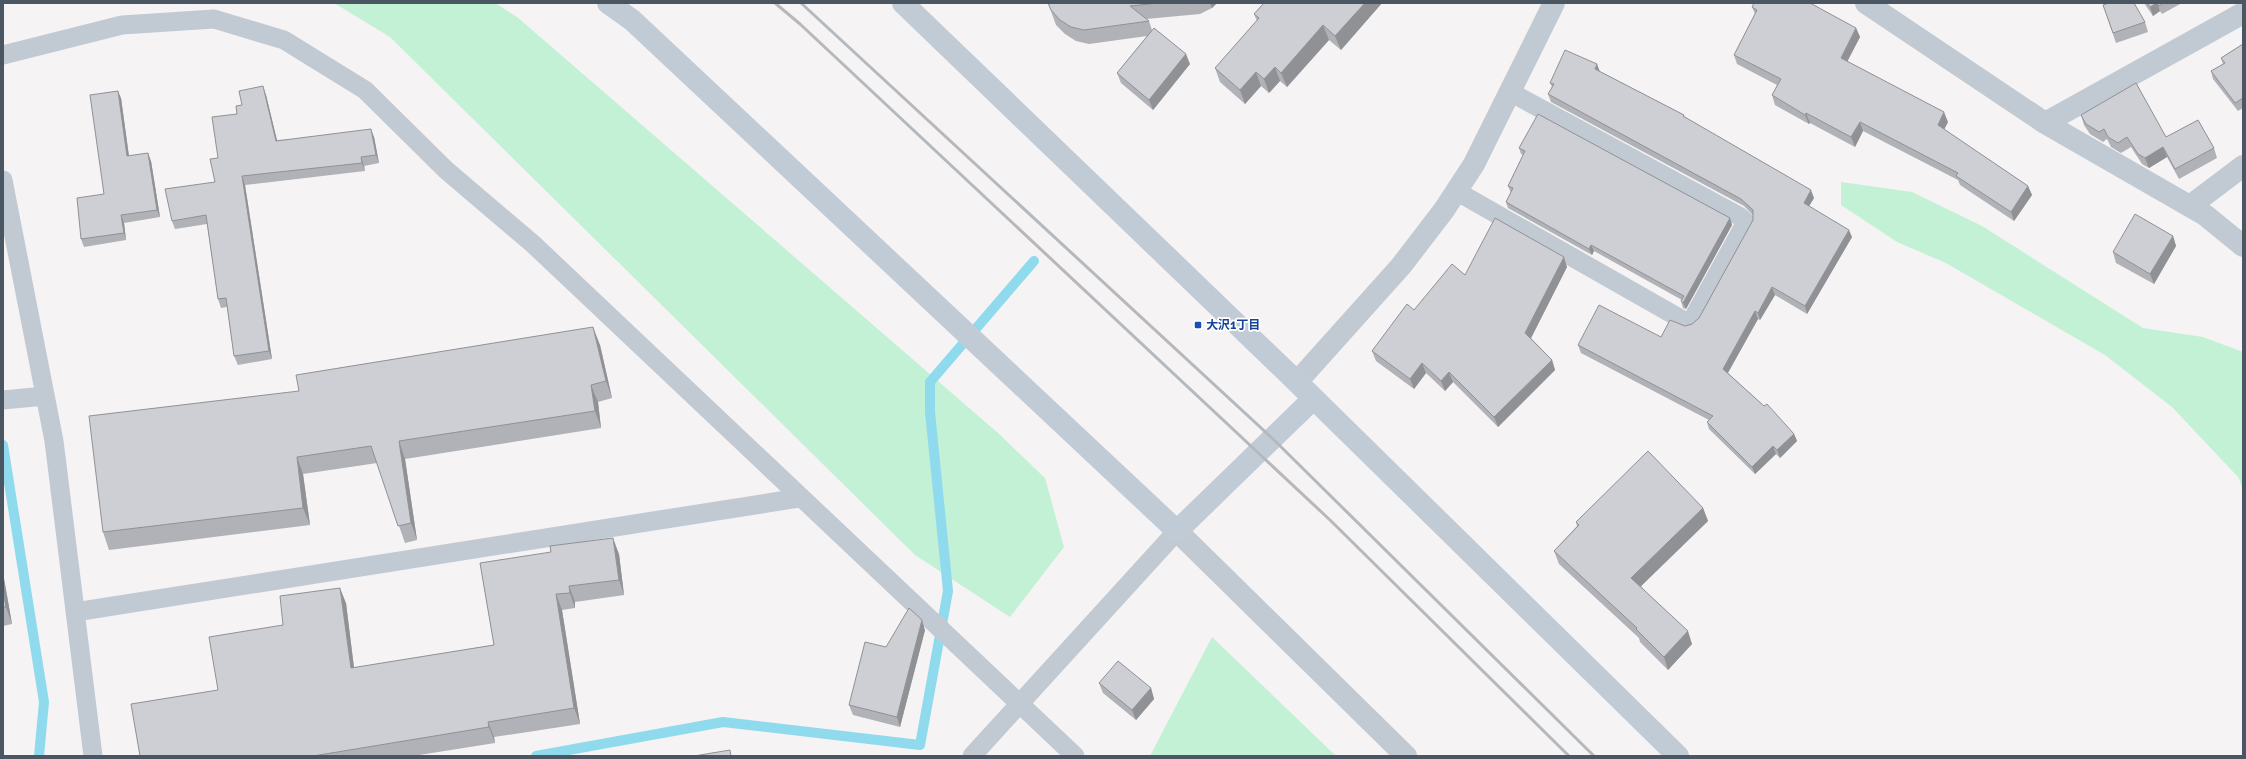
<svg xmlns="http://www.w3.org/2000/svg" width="2246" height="759" font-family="Signika,'Noto Sans JP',sans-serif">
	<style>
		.green { fill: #c3f1d5 }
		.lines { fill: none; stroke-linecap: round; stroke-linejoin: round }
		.stream { stroke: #90daee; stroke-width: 10 }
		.lane { stroke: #c1cad2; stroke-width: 19 }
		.street { stroke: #c1cad2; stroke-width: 22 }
		.secondary { stroke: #c1cbd6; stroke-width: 22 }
		.rail { stroke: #b5b8bd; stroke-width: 3 }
		.wall { fill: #b0b2b7 }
		.shaded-wall { fill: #909195 }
		.building { fill: #cdcfd5; stroke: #909195 }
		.transit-dot { fill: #1a4fb4; stroke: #fff; stroke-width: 1.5 }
		.labels { text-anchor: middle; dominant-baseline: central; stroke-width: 3.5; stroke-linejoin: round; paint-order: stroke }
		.transit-label { font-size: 12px; font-weight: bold; fill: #164399; stroke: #fff; text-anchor: start }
	</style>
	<rect width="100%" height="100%" fill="#f5f3f3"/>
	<path class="green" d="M334,3H495L517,17L998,433L1045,478L1064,547L1010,617L915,555L390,37Z
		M1841,182L1912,192L1982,226L2143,328L2203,337L2243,352V491L2239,478L2172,407L2105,355L1946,263L1897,242L1841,205Z
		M1212,637L1336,756H1150Z"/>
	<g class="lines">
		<path class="stream" d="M3,445L44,702L39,756
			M536,756L723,722L920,745L948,591L930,412V382L1034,261"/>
		<path class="lane" d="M3,55L122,25L214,19L284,40L365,90L446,170L533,244L1075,756
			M3,180L54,441L93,756
			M1456,191L1688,323L1692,320L1746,222L1739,216L1510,92
			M3,400L45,396
			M75,612L799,498
			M972,756L1177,531"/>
		<path class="street" d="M1866,3L2045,123L2205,215L2243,246
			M2045,123L2243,13
			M2190,206L2243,166
			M1297,382L1401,266L1444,210L1474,164L1554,3
			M1177,531L1406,756"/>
		<path class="secondary" d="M608,3L632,20L1177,531L1313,399
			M903,3L1297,382L1678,756"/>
		<path class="rail" d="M775,3L800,24L1330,520L1569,756
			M801,3L1273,439L1594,756"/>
	</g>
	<path class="wall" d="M1048,3H1217L1212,8L1200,14L1146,19L1149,21L1152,30L1190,64L1153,110L1121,83L1117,73L1147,36L1089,44L1076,41L1065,34L1056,25Z
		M1264,3H1382L1341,50L1329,40L1287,87L1280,81L1269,93L1261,86L1245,104L1220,82L1215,68L1257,21L1254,14Z
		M2144,3H2182L2162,14L2160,11L2153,16Z
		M2103,5L2145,22L2148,32L2116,43Z
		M1752,7L1856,28L1860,37L1847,61L1948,122L1944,130L2028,186L2032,195L2014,221L1960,185L1958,180L1863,131L1855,147L1810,123L1809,124L1775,105L1772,95L1777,85L1737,64L1734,55L1755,14Z
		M2243,44V108L2238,111L2213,79L2211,71L2223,64L2221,58Z
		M1599,71L1684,115L1685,117L1814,198L1809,206L1852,237L1807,314L1775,295L1760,320L1758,319L1728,373L1794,434L1797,441L1780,458L1776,454L1755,474L1709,429L1707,422L1709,420L1581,353L1578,345L1661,337L1692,324L1699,318L1753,220V215L1744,206L1551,102L1548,94L1552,87L1550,83Z
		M266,95L277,140L374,137L379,163L364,166L365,171L245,185L272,359L238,365L234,356L227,307L221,308L218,299L207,224L175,229L172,221L215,182L218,158L237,114Z
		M121,98L129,156L151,161L160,217L124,223L126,240L84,247L81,239L104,194Z
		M2081,115L2166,137L2214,148L2217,158L2179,179L2167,157L2149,168L2142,164L2131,147L2121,153L2111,147L2107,139L2103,142L2090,134L2084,125Z
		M1519,148L1730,218L1732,225L1686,309L1683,308L1681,301L1682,300L1594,251L1592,255L1508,208L1506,202L1511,193L1508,186L1523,155L1521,154Z
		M2173,236L2176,246L2154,284L2116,263L2113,252Z
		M1567,267L1531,338L1552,360L1555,370L1498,427L1453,382L1445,391L1426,373L1414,389L1376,361L1372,351L1414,310L1465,275Z
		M600,345L612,398L598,402L601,428L405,459L417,540L405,543L377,463L303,474L310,525L109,550L103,532L299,391Z
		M1703,508L1708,521L1641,586L1692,644L1668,670L1640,642L1639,638L1559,564L1554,551L1577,526L1576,522Z
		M619,554L624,595L575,602V608L562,610L580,724L494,737L495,743L413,756H140L218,690L283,625L346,603L354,668L494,645L480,563Z
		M3,573L12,624L3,626Z
		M925,630L900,727L853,715L849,705L886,647Z
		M1099,683L1151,688L1154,699L1136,720L1103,693Z"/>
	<path class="shaded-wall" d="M1210,3H1217L1212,8Z
		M1365,3H1382L1341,50L1335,36Z
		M2157,3L2160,11L2153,16L2150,7Z
		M1323,25L1329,40L1287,87L1281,73Z
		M1856,28L1860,37L1844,68L1841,58Z
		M1186,54L1190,64L1153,110L1149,100Z
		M1597,64L1600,72L1595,69Z
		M1275,67L1280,81L1269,93L1264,79Z
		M1256,72L1261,86L1245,104L1240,90Z
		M263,86L266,95L279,149L276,141Z
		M118,91L121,98L130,164L127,156Z
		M1944,112L1948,122L1941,135L1938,125Z
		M1806,113L1810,123L1809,124L1805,115Z
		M1860,122L1863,131L1855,147L1851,137Z
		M371,129L374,137L379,163L376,155Z
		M2163,147L2167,157L2149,168L2145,158Z
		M148,153L151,161L160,217L157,210Z
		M361,157L364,166L365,171L362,163Z
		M242,176L245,185L272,359L269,351Z
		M2028,186L2032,195L2014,221L2011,212Z
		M1811,190L1814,198L1806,211L1804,203Z
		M121,215L124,223L126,240L124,233Z
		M1730,218L1732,225L1686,309L1683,303Z
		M1849,230L1852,237L1807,314L1805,306Z
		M2173,236L2176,246L2154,284L2150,274Z
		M1591,245L1594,251L1592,255L1589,249Z
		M1564,257L1567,267L1529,342L1525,333Z
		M1772,287L1775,295L1760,320L1758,313Z
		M1755,311L1758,319L1726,376L1723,369Z
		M593,327L600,345L612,398L606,381Z
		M1552,360L1555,370L1498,427L1494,417Z
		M1422,363L1426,373L1414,389L1410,379Z
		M1449,372L1453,382L1445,391L1441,381Z
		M591,385L598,402L601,428L595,411Z
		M1794,434L1797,441L1780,458L1777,450Z
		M399,441L405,459L417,540L411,523Z
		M1773,446L1776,454L1755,474L1752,467Z
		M297,457L303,474L310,525L303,508Z
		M1703,508L1708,521L1636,591L1631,578Z
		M613,538L619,554L624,595L619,580Z
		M3,573L12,624L6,607L3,591Z
		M569,586L575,602V608L570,593Z
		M340,588L346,603L356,684L351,668Z
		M556,594L562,610L580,724L574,708Z
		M922,620L925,630L900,727L897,717Z
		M1688,631L1692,644L1668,670L1664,657Z
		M1151,688L1154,699L1136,720L1132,710Z
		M488,722L494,737L495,743L489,727Z"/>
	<path class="building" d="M1048,3H1159L1130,6L1149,21L1084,30L1071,27L1060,20L1051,10Z
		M1264,3H1365L1335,36L1323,25L1281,73L1275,67L1264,79L1256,72L1240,90L1215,68L1259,18L1254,14Z
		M1754,3H1810L1856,28L1841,58L1944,112L1938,125L2028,186L2011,212L1956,176L1958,173L1860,122L1851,137L1806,113L1805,115L1772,95L1781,79L1734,55L1757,10L1752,7Z
		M2109,3H2134L2145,22L2113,33L2103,5Z
		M2147,3H2157L2150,7Z
		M2157,3H2163L2159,6Z
		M1154,28L1186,54L1149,100L1117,73Z
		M2243,44V98L2235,103L2211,71L2225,63L2221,58Z
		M1565,50L1597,64L1595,69L1684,115L1683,116L1811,190L1804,203L1849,230L1805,306L1772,287L1758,313L1755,311L1723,369L1764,406L1767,404L1794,434L1777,450L1773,446L1752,467L1707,422L1713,416L1578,345L1599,305L1661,337L1670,320L1685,326L1692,324L1699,318L1753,220V210L1741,199L1548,94L1554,84L1550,83Z
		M2136,83L2166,137L2198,120L2214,148L2175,169L2163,147L2145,158L2138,154L2127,137L2118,143L2108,137L2104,129L2099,132L2086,124L2081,115Z
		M263,86L276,141L371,129L376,155L361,157L362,163L242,176L269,351L234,356L226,298L218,299L206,215L172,221L165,189L215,182L210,159L218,158L212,117L237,114L236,106L242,105L239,91Z
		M118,91L127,156L148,153L157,210L121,215L124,233L81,239L77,198L104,194L90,95Z
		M1538,114L1730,218L1683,303L1681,301L1684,296L1591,245L1589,249L1506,202L1513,188L1508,186L1525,151L1519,148Z
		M2135,214L2173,236L2150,274L2113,252Z
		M1495,218L1564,257L1525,333L1552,360L1494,417L1449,372L1441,381L1422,363L1410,379L1372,351L1407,304L1414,310L1452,264L1465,275Z
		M593,327L606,381L591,385L595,411L399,441L411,523L398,526L371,446L297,457L303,508L103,532L89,416L299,391L296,375Z
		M1648,451L1703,508L1631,578L1688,631L1664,657L1636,629L1637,628L1554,551L1579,525L1576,522Z
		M613,538L619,580L569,586L570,593L556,594L574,708L488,722L489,727L313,756H140L131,704L218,690L209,637L283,625L280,596L340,588L351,668L494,645L480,563L551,552L550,546Z
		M3,591L6,607H3Z
		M909,608L922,620L897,717L849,705L865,642L886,647Z
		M1118,661L1151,688L1132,710L1099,683Z
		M730,750L731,756H694Z"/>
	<rect class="transit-dot" x="1194" y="321" width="8" height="8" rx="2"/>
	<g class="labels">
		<g class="transit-label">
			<text x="1206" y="325">大沢1丁目</text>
		</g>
	</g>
	<rect width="2246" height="759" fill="none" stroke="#4a5661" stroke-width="8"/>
</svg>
